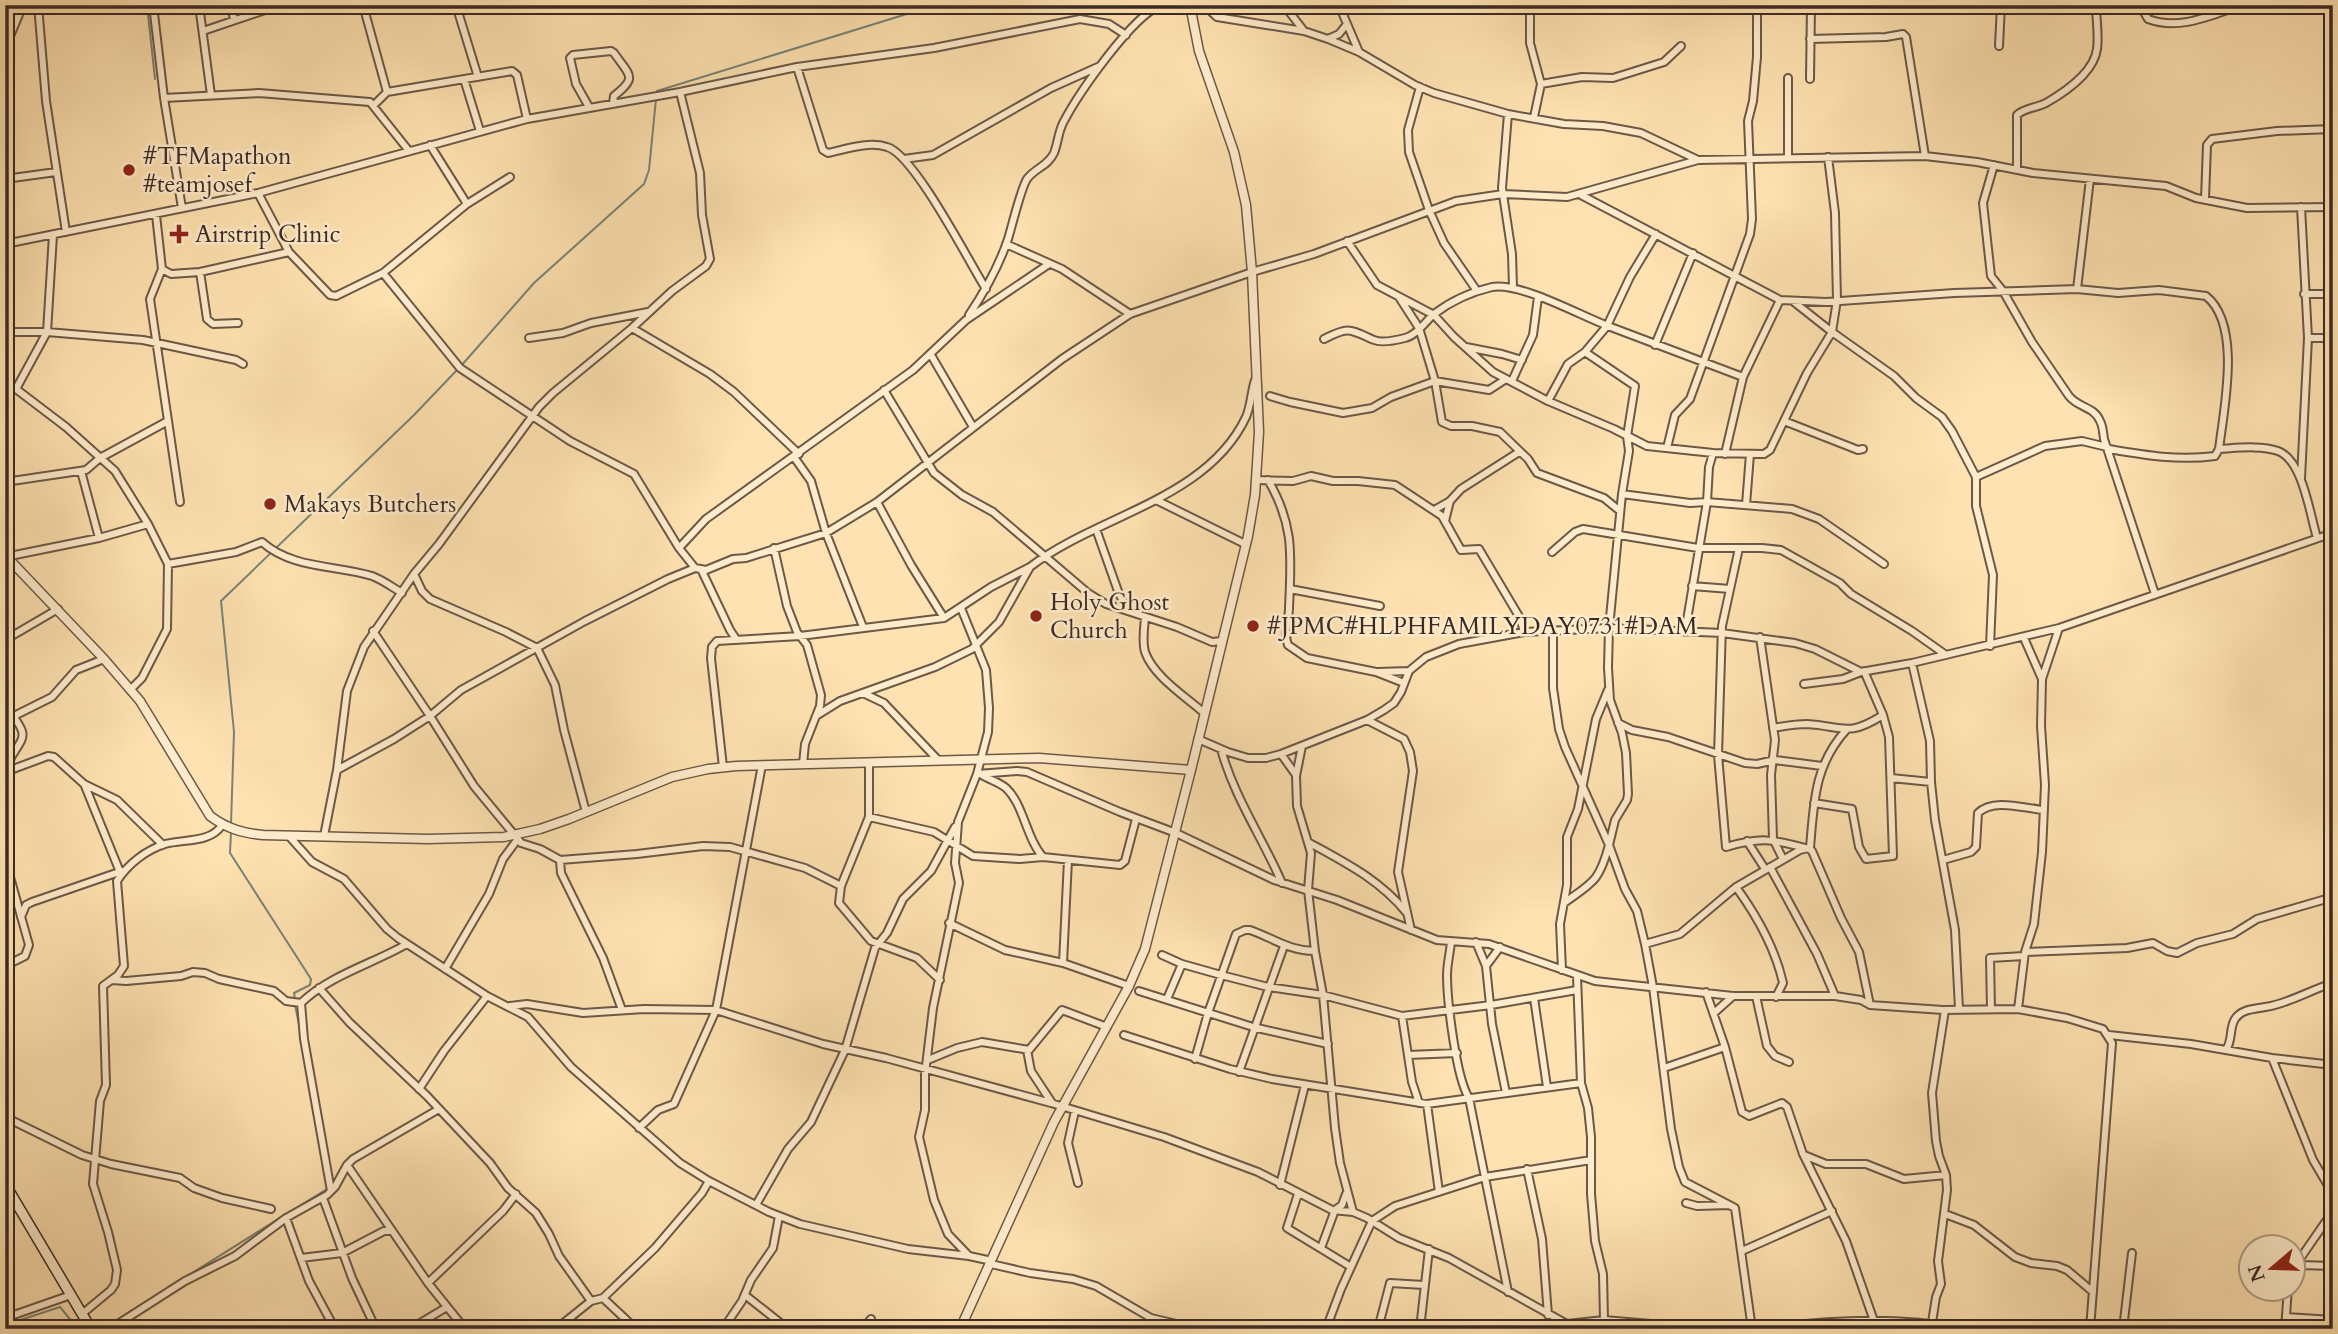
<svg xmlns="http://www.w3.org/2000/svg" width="2338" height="1334" font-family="Cardo,serif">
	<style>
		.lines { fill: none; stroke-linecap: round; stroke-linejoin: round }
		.stream { stroke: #788376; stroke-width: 2 }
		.minor-casing { stroke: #6c5847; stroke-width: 10 }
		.tertiary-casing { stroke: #6c5847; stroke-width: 11 }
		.secondary-casing { stroke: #3b2a24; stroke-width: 12 }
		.minor { stroke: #ffeccc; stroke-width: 6 }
		.tertiary { stroke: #ffeccc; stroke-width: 8 }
		.secondary { stroke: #ffeccc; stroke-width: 9 }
		.poi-dot { fill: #8f2418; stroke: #ffeccc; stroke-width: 2.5 }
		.labels { text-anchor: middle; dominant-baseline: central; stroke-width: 5; stroke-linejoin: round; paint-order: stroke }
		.poi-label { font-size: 24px; fill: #3b2a24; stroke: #ffeccc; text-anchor: start }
	</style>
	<rect width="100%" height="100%" fill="#ffe2b1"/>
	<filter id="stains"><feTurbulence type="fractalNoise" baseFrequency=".00286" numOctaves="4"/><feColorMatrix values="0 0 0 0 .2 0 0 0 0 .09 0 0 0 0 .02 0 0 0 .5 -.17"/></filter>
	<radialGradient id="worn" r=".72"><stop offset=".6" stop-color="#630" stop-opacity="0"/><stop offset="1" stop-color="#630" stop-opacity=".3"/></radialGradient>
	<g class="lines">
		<path class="stream" d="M147,5L155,79
			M657,94V91L936,5
			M461,366L534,283L644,184L649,170L656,99
			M231,824L234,732L221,601L414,415L457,370
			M231,833L230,853L311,979L310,985L294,993L295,999
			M295,1005L301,1034
			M288,1213L327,1189L313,1108
			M5,1325L60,1307L78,1329
			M103,1329L283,1216"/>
		<defs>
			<path id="minor" d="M38,5L46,101L66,232
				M153,5L164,98L182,208
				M199,5L211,95
				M231,5L234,20
				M363,5L387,92
				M456,5L478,77
				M1204,5L1217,17L1304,31L1328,39L1359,52L1415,85L1434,93L1508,114L1564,124L1603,126L1641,133L1698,160
				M1284,5L1304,31
				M1339,5L1359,52
				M1530,5V43L1541,84L1534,117
				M2140,5L2148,19C2180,31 2211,15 2242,5
				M2332,5L2333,6
				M203,31L271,8L273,5
				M1328,39L1339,34L1347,24
				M1810,39L1886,37L1903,34L1906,37L1925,156
				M1999,46L2001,5
				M5,48L23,5
				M797,67L823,150L828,153C846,149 869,141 887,147C914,154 969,262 986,289
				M1788,78V157
				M464,79L480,131
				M1810,79L1811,5
				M1541,84L1582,77L1613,78L1664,62L1681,46
				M1420,87L1408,130L1409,152L1429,210L1444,243L1477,291
				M164,98L259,93L370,102L409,151
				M374,105L387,92L512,71L517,75L527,119
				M589,107L576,84L570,58L573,55L611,51L614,53C630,76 638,77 614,96L613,103
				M1508,114L1502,188L1512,254L1513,287
				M430,145L467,204
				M904,159L933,155L1051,88L1100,66
				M1994,165L1983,203L1991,276L2003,291L2032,342L2069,396C2078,408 2094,406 2100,421C2103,426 2103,433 2104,439L2155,594
				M2017,170V115C2024,108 2036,108 2046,103C2065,92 2094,72 2097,49C2099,35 2096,19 2096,5
				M5,179L56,172
				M258,193L289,252L330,295L336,296L383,273L467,204L510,177
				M1581,195L1780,300L1826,302L1954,293L2077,289L2118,293L2159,290L2206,296C2242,325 2224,408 2219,449C2237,448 2261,445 2278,451C2303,460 2310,515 2317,538
				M2205,199L2207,145L2212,139L2277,131L2333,129
				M2301,207L2308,338L2301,478
				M156,215L162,269L150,299L180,502
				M1347,241L1377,285L1434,315L1454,337L1493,372L1548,401L1614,429L1647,446L1713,453L1764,454L1770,450L1807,373L1832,332L1837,300L1835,213L1828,157
				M5,244L258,193L527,119L680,92L797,67L934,48L1080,19L1109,24L1126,35
				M1006,244L1062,269L1130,314
				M162,269L171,274L200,272L289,252
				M200,272L207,319L213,324L238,323
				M383,273L460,368L570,441L634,474L679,548
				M2077,289L2090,179
				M2304,294H2333
				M1399,297L1419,328L1435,381L1442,422L1451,426H1472L1500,432L1528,459L1537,473L1604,498L1620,511
				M1794,302L1832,332L1894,376L1916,398L1942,417L1952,431L1976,477V506L1993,575L1990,646
				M969,315C985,291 999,266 1008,239C1012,226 1021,188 1027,179C1035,168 1048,166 1054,153C1058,143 1058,133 1063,123C1078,94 1132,16 1161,5
				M632,328L710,374L734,392L799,454
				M5,332H47L143,340L236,360L243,364
				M529,338L563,333L591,323L648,312
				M2308,338H2333
				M1324,339C1349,326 1349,329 1374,340C1381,343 1397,340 1405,338C1417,335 1425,322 1434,314C1451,301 1471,292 1492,287C1520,282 1579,315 1608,326C1653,343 1698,360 1743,377
				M1655,345L1693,253
				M1466,347L1502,354L1522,360
				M1585,352L1635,386L1627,436L1629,451L1622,494L1609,628L1608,668L1610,700L1622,733L1626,753L1628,794L1627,800L1615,820L1609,845L1625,889L1637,911L1645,944L1653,987L1671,1129L1679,1167L1685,1182L1735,1208L1752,1329
				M931,355L973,427
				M1512,381L1533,335L1538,297
				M5,383L16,389L66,427L115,471L148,524L168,564L167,629L142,678L130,690
				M16,389L47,332L53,235
				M884,390L934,473L962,495L993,512L1088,593L1106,604L1177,627L1212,642L1222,641
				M1270,396L1290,402L1343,413L1372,408L1391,397L1435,381L1489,390L1506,379
				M1548,401L1568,364L1585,352L1607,326L1630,277L1656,234
				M1784,421L1858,450L1863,449
				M1667,448L1675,415L1690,399L1750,234L1752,219L1748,121L1753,101L1757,57V5
				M2109,449C2144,455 2178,461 2215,456L2219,449
				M1725,454L1743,377L1780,300
				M794,457L811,481L826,533L863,627
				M81,471L99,538
				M1976,477L2045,446L2082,441L2107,447
				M1256,480L1293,481L1311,476L1333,481H1358L1395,485L1442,516L1461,550L1479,549L1520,618L1524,632
				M1268,480C1295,526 1291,557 1289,608C1289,621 1283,633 1288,645L1307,658L1376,672L1404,683
				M5,482L86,470L100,458L168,421
				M1622,494L1690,503L1707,502L1792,509L1819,519L1884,564
				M1156,500L1245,544
				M877,502L911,565L944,618
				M1746,505L1750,454
				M1434,510L1450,501L1461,489L1519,452
				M1445,521L1450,501
				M1096,529L1119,594L1129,611
				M774,548L787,606L797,632L807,645L821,695L820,706L805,744L803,764
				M1739,548L1722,626L1718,755L1726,847C1760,837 1772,839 1805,848
				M1552,552L1575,532L1583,529L1698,548H1762L1781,550L1840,583L1851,594L1912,631L1946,655
				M5,557L99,538L148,524
				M168,564L236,552L262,542C292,569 336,565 372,576C383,580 392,587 402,593
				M695,568L679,548L706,519L913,370L966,320L1049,264
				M701,569L730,630L736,639
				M414,574L422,591L430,599L506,632L537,648L555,685L564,730L586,812
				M1692,586L1730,589
				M1290,589L1380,606
				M961,608L986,670L989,708L988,732L977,774L958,822L955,863L959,883L933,1008L925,1074V1110L919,1137L934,1200L948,1234L969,1256
				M1145,618C1144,628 1142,641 1145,652C1154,677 1185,696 1204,713
				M1553,630V688L1559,729L1565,747L1609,845C1599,882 1593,882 1564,903
				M373,631L430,716L474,786L521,843L540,849L560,860L637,854L703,846L730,847L805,868L841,886L869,817V763
				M1685,632L1707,502L1709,467L1713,453
				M1760,637L1775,740L1771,775L1773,839L1783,859
				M2024,638L2042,679
				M5,640L58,609
				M1912,663L1930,741L1931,782L1935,820L1955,930L1959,1009
				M1378,672L1409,671
				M1804,684L1843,679L1861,672
				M863,693L884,703L939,761
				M5,705C34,742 22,733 5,769
				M14,716L52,697L76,670L104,659
				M816,716L840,701L935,667L972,649L999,622L1030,567C1097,515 1207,500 1246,417C1251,406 1251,392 1255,380
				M1367,720L1404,739L1410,752L1413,771L1398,872L1411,930
				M1618,723L1632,730L1668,737L1745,763L1757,764L1775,760L1822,766
				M1773,728C1784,726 1796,724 1807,724C1843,726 1847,738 1883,715
				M1198,739L1228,752L1248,758H1266L1281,754L1367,720L1384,710L1394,703L1401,692L1409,671L1426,657L1459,644L1524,632L1609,628L1722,633L1795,643L1815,649L1861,672L1912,663L2059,628L2333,533
				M1221,749C1234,797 1262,837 1282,883
				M1281,754L1296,775
				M723,767L711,658L712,647L717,641L800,636L944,618L991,587L1030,567
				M337,770L394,739L430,716L461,690L585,621L668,579L695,568L706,570L733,559L746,558L826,533L877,502L1062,359L1130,314L1252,272L1314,254L1456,201L1503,194L1567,197L1698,160L1925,156L1977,162L2033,173L2166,186L2196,198L2247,208L2333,207
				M5,772L48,756L54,757L84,784L117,800L163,845
				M977,774L1017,771L1027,772L1120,812L1176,833L1274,880L1337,900L1437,940L1489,944L1595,981L1733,996H1835L1861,1000L1870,1005L1943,1010L2018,1009L2067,1018L2103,1029L2112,1043L2090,1329
				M982,775C990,780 999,782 1006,788C1024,805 1026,838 1043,857
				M1891,778L1931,782
				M85,786L120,872
				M1814,803L1852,809L1859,847L1866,859L1893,856L1889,737L1883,715L1864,671
				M869,817L934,832L973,856L1020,859L1043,857L1120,865L1125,861L1136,819
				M288,835L312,862L344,879L387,929L398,938L487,996L528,1017L571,1067L680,1163L709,1181L769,1212L800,1224L908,1249L969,1256L992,1261
				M324,836L337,770L347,691L364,647L414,574L439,544L539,407L553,393L632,328L672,291L706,266L710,259L702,215L700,173L680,92
				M1747,841L1765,869
				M1308,842C1344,862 1379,879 1406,912
				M1810,848C1814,802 1814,765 1847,729
				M5,859L29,945L25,956L5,966
				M560,860L561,873L603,958L622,1010
				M1943,860L1971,852L1976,847L1978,813C1993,798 2023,808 2043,810
				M1770,867L1817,954L1835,996
				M841,886L839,903L871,941L917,958L940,980
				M1736,887C1757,916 1775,947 1783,983L1776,997
				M21,917L26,905L32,902L122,871
				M949,923L1005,950L1063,963L1129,986
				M1451,942C1450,953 1447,964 1447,975C1447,1000 1456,1078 1469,1098L1508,1292
				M1476,942L1486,966L1492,1024L1506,1093
				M1645,944L1680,934L1736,887L1800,850L1808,848L1812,851L1841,918L1859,952L1870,1005
				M2025,952L2127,948L2153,943L2167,951L2177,953L2197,943L2233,934L2257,919L2333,897
				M1162,955L1182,964L1221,975L1268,987L1323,995L1402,1016L1491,1005L1577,990
				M1063,963L1068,860
				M1486,966L1500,947
				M445,969L489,894L503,859L517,840
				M1562,970L1560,924L1567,885V837L1578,809L1596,719L1608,690
				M1577,976L1581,1083L1588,1108L1591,1137V1194L1595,1241L1603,1274L1604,1320
				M112,980L126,981L181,976L193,972L205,973L219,979L274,991L286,1001L301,1003
				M319,988L349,1022L427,1096L490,1163L508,1188L536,1213L549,1234L559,1256L591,1301L603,1298L655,1248L702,1193L709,1181
				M1139,991L1253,1027L1328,1044
				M1706,992L1725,1047L1742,1112L1749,1116L1782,1103L1787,1107L1803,1154L1846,1241L1874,1321
				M1756,996L1767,1046L1775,1056L1789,1062
				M1534,998L1547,1087
				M1167,999L1182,964
				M510,1006L527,1004L583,1013L644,1009L716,1010L823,1044L886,1058L1051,1103L1164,1137L1258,1172L1332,1210L1353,1212L1340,1163L1335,1128L1323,995L1315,951L1308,890L1311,853L1297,806L1296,776L1302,746
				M1991,1009L1990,958L2024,956
				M2018,1009L2025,952L2034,924L2042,852L2045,785L2041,726L2042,679L2059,628
				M1714,1013L1733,996
				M1402,1016L1412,1082L1419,1103
				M1124,1035L1230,1069L1272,1079L1427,1104L1581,1083
				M2109,1035L2191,1044L2272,1058L2333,1065
				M1027,1050L1031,1071L1052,1103
				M2226,1050C2233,1040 2229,1028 2235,1019C2241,1009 2255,1009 2265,1007C2288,1004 2310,990 2333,983
				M1408,1055L1457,1053
				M2272,1058L2313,1160L2333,1194
				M1195,1059L1208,1013L1236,934L1245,930H1250C1273,938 1289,951 1315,951
				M928,1060L957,1048L982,1042L1029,1050L1062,1010L1107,1027
				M1664,1068L1725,1047
				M1239,1072L1284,946
				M419,1089L444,1051L487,996
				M1427,1104L1439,1192
				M1075,1111L1068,1143L1078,1183
				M5,1117L82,1155L111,1164L180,1178L194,1188L222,1198L271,1209
				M639,1128L658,1110L674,1104L716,1010L762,765
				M1804,1155L1826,1164H1866L1904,1179L1946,1175
				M347,1165L428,1283L465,1329
				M1527,1169L1542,1239L1548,1315
				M1280,1185L1305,1085
				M331,1191L304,1039L301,1003C330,975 372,964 407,944
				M1298,1194L1287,1228L1351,1267
				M323,1198L352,1278L376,1329
				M1686,1203L1697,1206L1729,1205
				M756,1205L788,1149L811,1122L845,1050L875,948L887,933L903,899L931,871L955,827
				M1353,1212L1367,1218L1399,1238L1449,1258L1567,1324L1604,1320L1651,1324L1659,1329
				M1945,1214L1974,1225L2015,1257L2031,1263L2057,1266L2067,1270L2093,1292
				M286,1218L309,1281L335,1329
				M1321,1248L1335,1210L1342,1205L1346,1194
				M1742,1251L1832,1211
				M301,1258L342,1253L384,1231H391
				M991,1264L1030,1273L1073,1279L1096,1286L1151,1318L1152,1329
				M2295,1266L2333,1211
				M2292,1269L2299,1265L2333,1266
				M428,1283L503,1211L516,1194
				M745,1295L788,1329
				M603,1298L636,1329
				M82,1314L111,1290L115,1284L117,1270L108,1232L93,1184L100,1101L106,1085L103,986L118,975L124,966L117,881C128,864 146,850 165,844C184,839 211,843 222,825
				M2286,1317L2333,1320
				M5,1318L71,1295
				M1151,1318L1198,1329
				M110,1329L185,1281L235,1256L286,1218L327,1195L335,1187L347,1165L353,1159L439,1109
				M410,1329L447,1307
				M556,1329L591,1301
				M723,1329L742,1301L751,1280L773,1248L779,1216
				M862,1329L871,1319
				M1326,1329L1341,1289L1372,1221L1395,1206L1485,1177L1591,1160
				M1378,1329L1390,1283L1424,1285
				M1420,1329L1429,1249
				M1762,1329C1827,1320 1897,1316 1962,1329
				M1931,1329L1936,1297L1941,1284L1938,1261L1947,1190L1946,1175L1939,1156L1936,1141L1932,1093L1945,1010
				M2123,1329L2132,1253
				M2285,1329L2288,1288"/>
			<path id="tertiary" d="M5,555L104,659L140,701L210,816C228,829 242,833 263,835L428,839L504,837L540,829L569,819L672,777L708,769L736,766L1039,758L1191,770
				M960,1329L1054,1122L1129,986L1145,949L1191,770L1248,536L1255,495L1259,432L1252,272L1246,205L1234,152L1199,51L1190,5"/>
			<path id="secondary" d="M5,1184L91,1329"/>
		</defs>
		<use href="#minor" class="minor-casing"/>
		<use href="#tertiary" class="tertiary-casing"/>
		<use href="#secondary" class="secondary-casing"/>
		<use href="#minor" class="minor"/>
		<use href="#tertiary" class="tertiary"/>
		<use href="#secondary" class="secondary"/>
	</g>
	<g class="poi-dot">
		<circle cx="129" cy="170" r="7"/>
		<path d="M175.5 223.5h7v7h7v7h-7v7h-7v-7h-7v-7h7z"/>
		<circle cx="270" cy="504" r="7"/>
		<circle cx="1036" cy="616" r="7"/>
		<circle cx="1253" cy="626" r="7"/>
	</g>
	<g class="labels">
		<g class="poi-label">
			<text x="143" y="156">#TFMapathon<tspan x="143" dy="28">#teamjosef</tspan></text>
			<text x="195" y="234">Airstrip Clinic</text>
			<text x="284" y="504">Makays Butchers</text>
			<text x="1050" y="602">Holy Ghost<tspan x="1050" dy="28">Church</tspan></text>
			<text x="1267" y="626">#JPMC#HLPHFAMILYDAY0731#DAM</text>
		</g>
	</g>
	<rect width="2338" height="1334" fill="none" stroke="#ffe2b1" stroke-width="28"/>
	<rect x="7" y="7" width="2324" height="1320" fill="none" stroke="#3b2a24" stroke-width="3.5"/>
	<rect x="14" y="14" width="2310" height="1306" fill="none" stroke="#3b2a24" stroke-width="2"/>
	<g transform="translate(2272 1268) rotate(251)"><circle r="33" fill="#ffeccc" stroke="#b19e89" stroke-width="2"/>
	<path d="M0-5L12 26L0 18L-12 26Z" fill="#8f2418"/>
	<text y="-10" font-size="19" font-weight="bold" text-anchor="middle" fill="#3b2a24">N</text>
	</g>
	<rect width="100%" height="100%" filter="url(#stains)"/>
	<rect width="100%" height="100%" fill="url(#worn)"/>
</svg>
